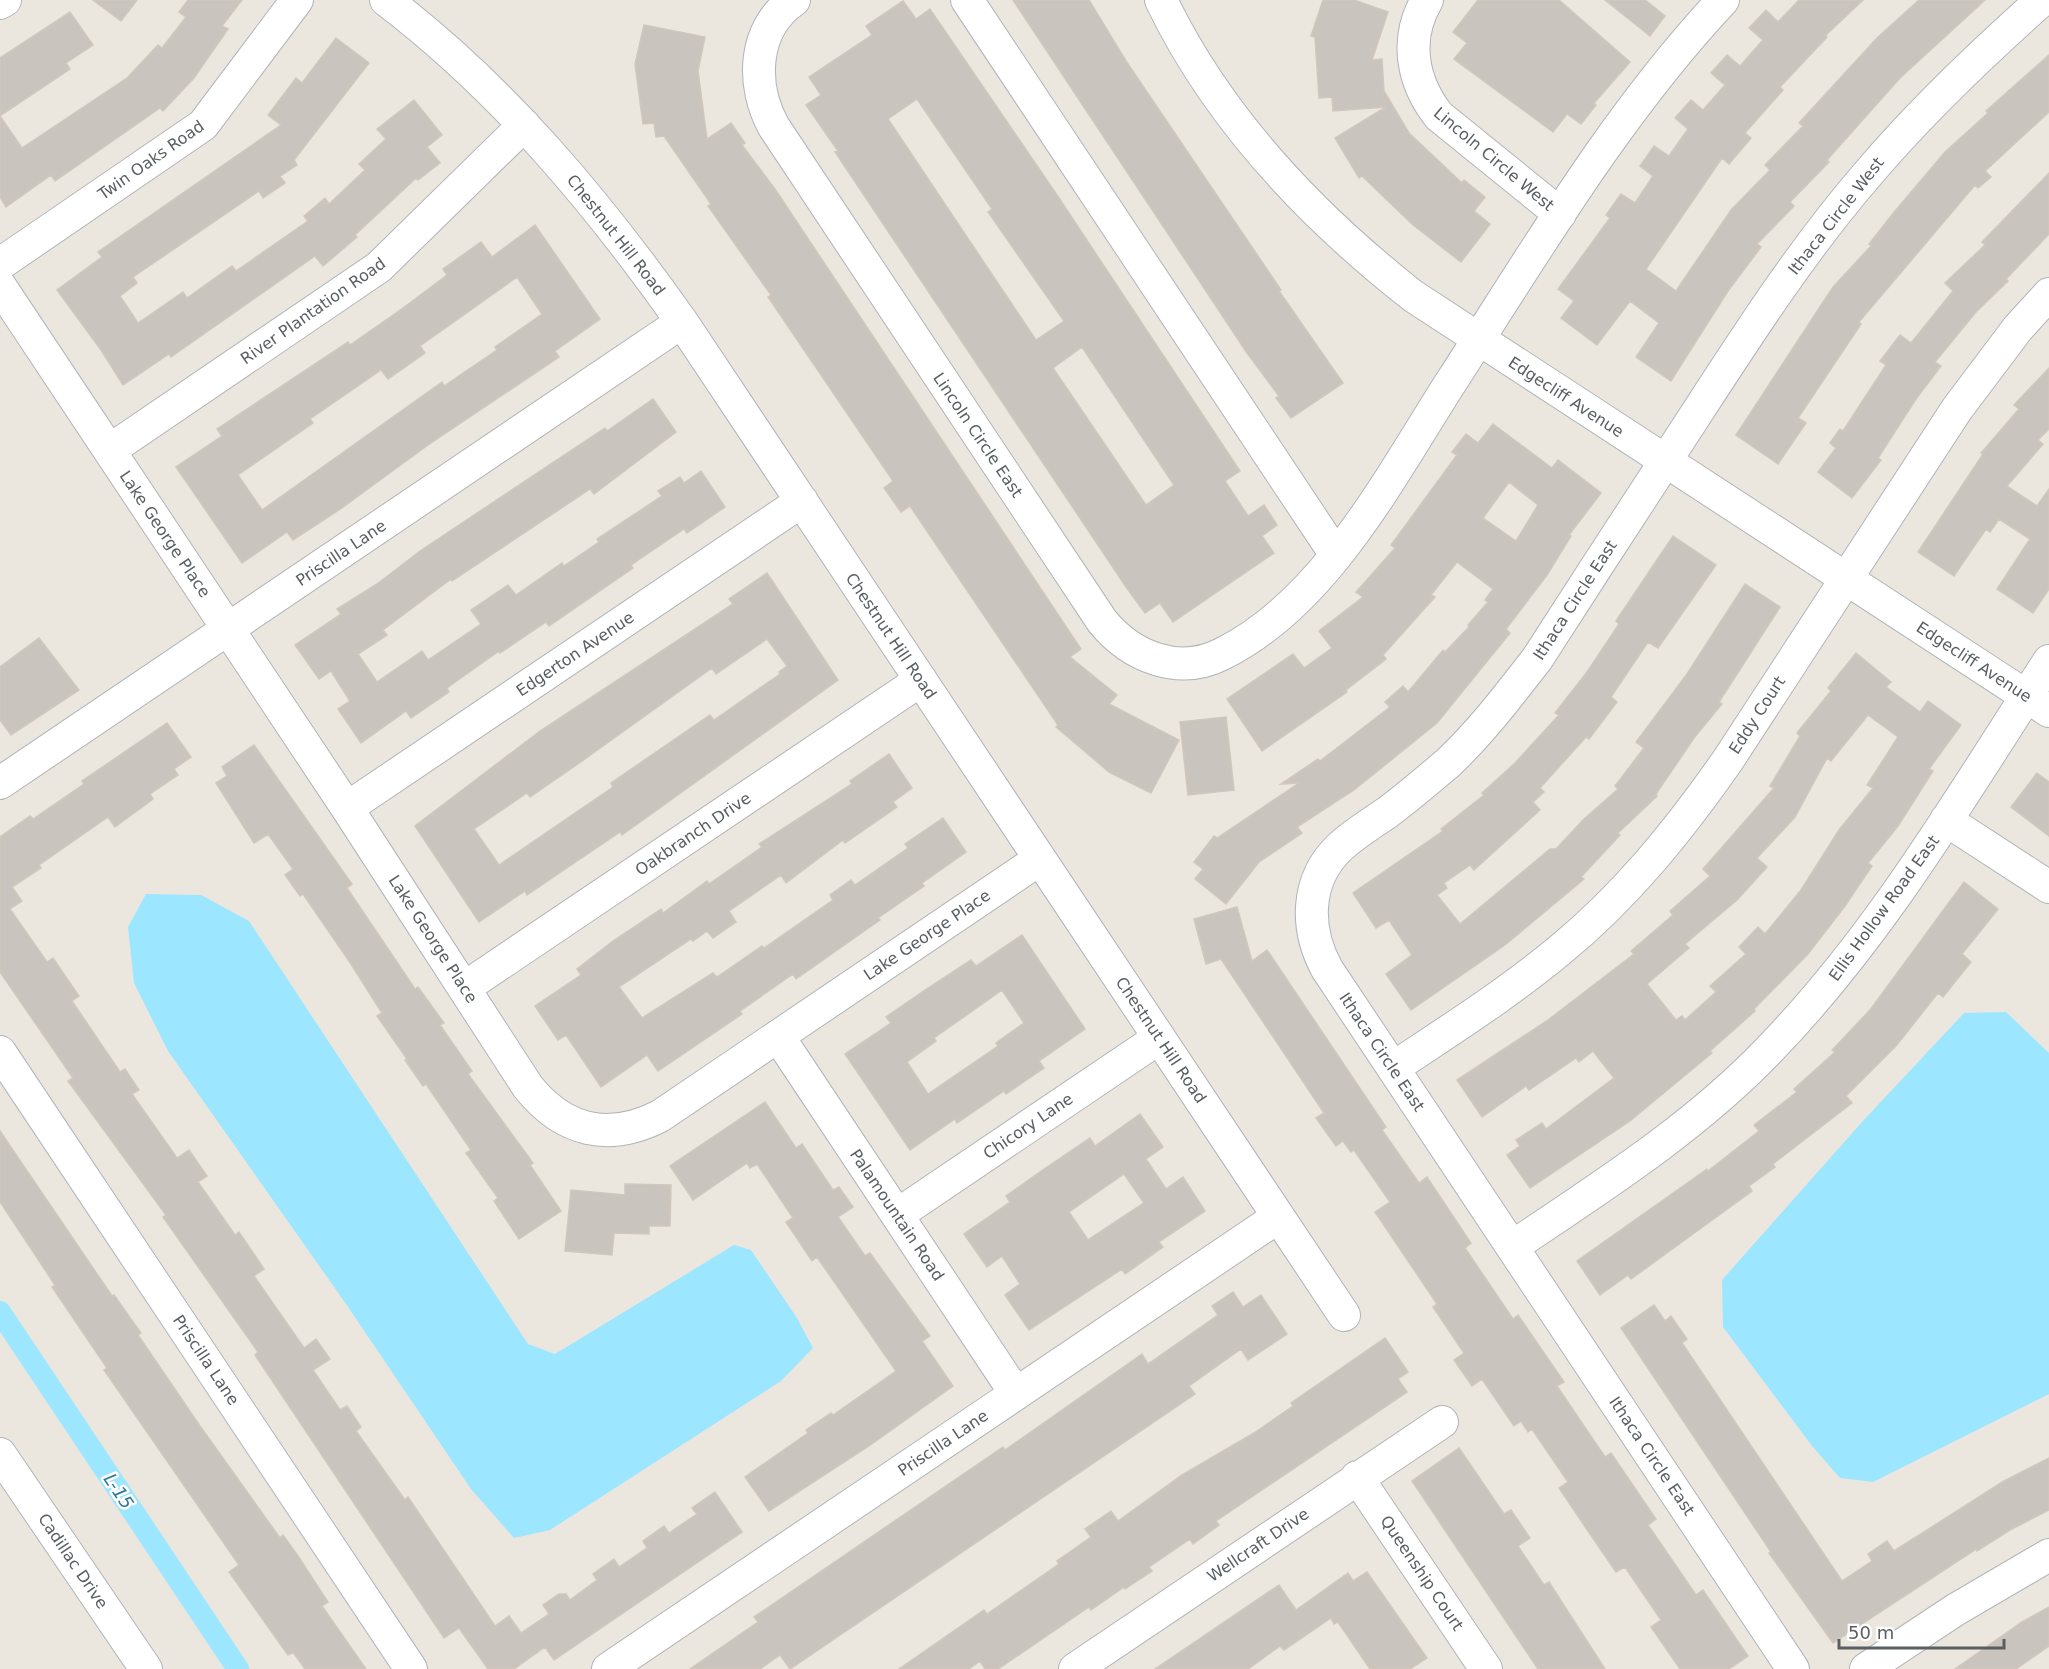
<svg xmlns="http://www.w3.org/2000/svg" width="2049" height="1669" font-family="'DejaVu Sans',sans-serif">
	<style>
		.water { fill: #9ce6ff }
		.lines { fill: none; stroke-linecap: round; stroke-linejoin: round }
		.canal { stroke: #9ce6ff; stroke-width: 22 }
		.building { fill: #c9c4bd; stroke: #d1c7bc; stroke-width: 1.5; fill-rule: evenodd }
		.minor-casing { stroke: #b0b4b8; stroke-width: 34 }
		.minor { stroke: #fff; stroke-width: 32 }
		.labels { text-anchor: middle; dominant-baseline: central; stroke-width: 5; stroke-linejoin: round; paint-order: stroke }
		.street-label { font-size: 16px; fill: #585e61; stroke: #fff }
		.water-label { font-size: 18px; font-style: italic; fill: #2d789c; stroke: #fff }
	</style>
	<rect width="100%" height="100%" fill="#ece7de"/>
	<path class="water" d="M146,894L201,895L249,921L528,1344L555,1354L734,1245L751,1250L797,1318L813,1348L781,1381L550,1530L514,1538L471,1489L346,1304L168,1051L134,983L128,927Z
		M2006,1012L2049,1053V1394L1873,1482L1840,1478L1812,1446L1723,1327L1722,1280L1862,1122L1964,1013Z"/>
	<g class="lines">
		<path class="canal" d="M0,1312L238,1669"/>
	</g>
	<path class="building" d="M93,0H137L121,21Z
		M188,0H242L222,26L228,29L194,78L163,111L160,108L55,181L51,175L6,207L0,197V58L70,12L93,45L66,63L70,69L0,116L22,148L127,78L158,45L162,48L186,17L179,12Z
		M1013,0H1089L1126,61L1281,290L1279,291L1343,383L1291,418L1276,398L1279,396L1247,353Z
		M1323,0H1354L1388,12L1372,60L1382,59L1384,91L1409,133L1462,183L1464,180L1485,197L1474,211L1490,224L1461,262L1413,225L1362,176L1359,178L1335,138L1386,107L1333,111L1332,97L1319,98L1315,37L1311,36Z
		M1478,0H1559L1630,62L1594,103L1596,105L1581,124L1567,114L1553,132L1454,59L1467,43L1453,32Z
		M1605,0H1645L1665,16L1650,36Z
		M1799,0H1863L1826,35L1827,37L1780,87L1783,90L1745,133L1751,138L1729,164L1722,158L1646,269L1676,291L1731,210L1770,170L1765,165L1803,126L1799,123L1877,38L1919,0H1985L1900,78L1827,160L1829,162L1790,202L1794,206L1757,244L1761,247L1728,291L1671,381L1636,357L1659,323L1630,301L1597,345L1561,318L1574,301L1558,289L1610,218L1606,215L1621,194L1635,203L1653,176L1640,166L1654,146L1669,156L1688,129L1675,118L1691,100L1703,110L1725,85L1711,73L1727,55L1740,66L1763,40L1749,28L1766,10L1778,22Z
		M903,1L916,19L930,9L1057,195L1240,471L1225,481L1248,516L1264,505L1277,525L1262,536L1274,553L1173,622L1160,603L1145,613L1126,587L835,152L838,151L806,105L821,95L809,77L872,35L866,26ZM917,99L992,209L988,212L1064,321L1036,340L888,119ZM1082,347L1174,485L1146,505L1053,368Z
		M644,25L705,37L698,71L707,139L731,123L745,143L742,145L775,189L1081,649L1070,657L1117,695L1109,704L1179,740L1151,793L1109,772L1056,727L1058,725L910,506L901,512L884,488L893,481L768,297L771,295L708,206L711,204L664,136L656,137L654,123L643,124L635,64Z
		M336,38L369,63L294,160L297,165L280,176L285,183L263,198L259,191L133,277L137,283L120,296L138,323L183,292L187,298L232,266L236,271L308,221L304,216L325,198L329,204L365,170L359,164L386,139L377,129L414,100L442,135L427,147L440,163L418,180L416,178L355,235L357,237L323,266L315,256L171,357L169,354L123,385L101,350L57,290L102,257L98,252L281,125L268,115L296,78L302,83Z
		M2049,55V112L1985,171L1991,177L1978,188L1975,185L1859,322L1861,324L1798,418L1806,423L1778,464L1736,435L1833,287L1871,246L1869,244L1895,211L1945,152L1988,113L1986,111Z
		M2049,173V234L2006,279L2008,281L1976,312L1935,362L1941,366L1916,399L1878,458L1881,460L1852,498L1818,472L1836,448L1830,443L1840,429L1843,431L1886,365L1880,361L1900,335L1911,343L1953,291L1945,283L1985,245L1982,242Z
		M535,225L600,319L555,351L559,357L428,445L339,510L293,540L287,532L242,563L176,467L222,436L217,429L348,342L350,345L403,308L447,275L443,269L481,242L492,257ZM517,277L542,314L495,347L497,350L444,386L442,382L262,510L238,475L313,423L310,419L381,370L388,379L425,353L420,346Z
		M2049,368V429L2038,440L2043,444L2007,486L2037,506L2049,489V589L2033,613L1997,589L2030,539L1999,519L1990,532L1986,529L1954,576L1918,552L1983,454L1981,453L2019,409L2014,405Z
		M653,399L676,432L594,494L590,489L452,581L451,579L383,630L387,635L358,654L377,682L422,651L428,660L481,624L471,610L508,585L516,595L562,563L564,566L599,542L597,539L662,496L658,491L680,477L684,483L701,471L725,507L687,533L684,529L631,565L633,568L549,626L546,622L500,653L499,651L447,688L449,692L411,718L406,711L361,743L338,709L350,701L331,671L319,679L295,645L341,614L337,609L377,584L420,551L605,428L607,431Z
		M1493,424L1552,468L1558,460L1601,493L1569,535L1571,536L1547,575L1506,629L1510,633L1437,723L1354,790L1297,827L1302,833L1259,862L1226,904L1195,879L1203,869L1194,862L1214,836L1217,838L1299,783L1281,784L1318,759L1320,761L1390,707L1385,702L1403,686L1408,692L1443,650L1445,652L1469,627L1468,625L1488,602L1485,600L1493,589L1457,562L1431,595L1435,597L1383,655L1386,659L1346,690L1347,692L1262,751L1227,699L1293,654L1304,668L1332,648L1319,631L1363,597L1356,592L1395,548L1391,545L1457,455L1452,452L1466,434L1478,443ZM1509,482L1538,505L1516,541L1483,518Z
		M1673,536L1716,565L1658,648L1648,642L1611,697L1617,702L1589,739L1586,737L1540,788L1544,792L1533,802L1540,810L1474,870L1470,865L1444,883L1447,888L1437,895L1460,924L1550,849H1556L1583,820L1618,789L1615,786L1644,748L1636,742L1687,674L1745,584L1780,607L1719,702L1722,704L1694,738L1656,794L1657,796L1618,833L1620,835L1581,877L1584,879L1505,945L1411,1010L1386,974L1412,955L1389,920L1376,928L1353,893L1443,831L1441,829L1484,795L1482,793L1515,763L1559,715L1555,713L1587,672L1619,624L1616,621Z
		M767,573L838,680L622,835L620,832L527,895L525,891L479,922L415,826L540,731L733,604L729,599ZM767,639L787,666L779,672L780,674L714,720L710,715L611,783L613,787L499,865L474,829L527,793L530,797L575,766L712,668L716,674Z
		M39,638L79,690L11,735L0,720V667Z
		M1856,653L1891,682L1886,687L1920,712L1928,701L1961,725L1929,769L1933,771L1898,826L1868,863L1872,866L1845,906L1808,954L1754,1009L1755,1011L1710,1051L1712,1053L1630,1121L1530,1188L1507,1155L1520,1146L1516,1140L1542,1123L1546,1129L1614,1078L1593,1051L1579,1062L1576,1058L1529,1090L1526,1086L1482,1117L1457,1080L1548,1020L1634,954L1631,951L1673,915L1670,911L1710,876L1703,869L1774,788L1770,786L1800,736L1797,733L1831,691L1828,688ZM1868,715L1898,737L1867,785L1873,788L1839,830L1801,890L1765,934L1758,927L1739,947L1746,954L1710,986L1716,992L1685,1020L1682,1016L1676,1020L1647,984L1689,948L1685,944L1737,900L1767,867L1757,858L1795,817L1827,758L1831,761Z
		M1226,717L1234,790L1188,795L1180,722Z
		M167,723L191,757L174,769L178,775L150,794L153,799L115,827L108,817L39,865L41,868L12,887L22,901L10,909L47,962L53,958L79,996L72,1001L120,1072L125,1069L139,1090L132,1094L177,1158L189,1150L207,1176L198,1182L235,1235L239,1232L264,1269L254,1276L304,1348L316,1339L330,1359L313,1370L340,1410L347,1406L361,1427L356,1431L405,1500L408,1497L495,1626L509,1616L521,1633L549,1614L543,1605L559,1594H566L570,1600L597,1580L593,1574L614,1559L619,1567L647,1548L643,1541L664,1526L669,1533L697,1514L692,1508L715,1492L742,1532L554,1660L545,1647L514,1669H488L459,1628L444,1638L255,1355L258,1352L163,1217L166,1215L68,1081L73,1078L0,972V837L30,816L33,819L84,784L82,781Z
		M254,745L352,884L347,888L378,934L415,989L418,987L444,1023L440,1025L472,1071L468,1074L533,1163L530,1165L561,1211L519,1239L494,1201L498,1198L466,1153L471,1150L426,1084L423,1086L405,1060L407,1059L377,1016L382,1013L351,964L303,894L300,896L285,875L293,869L268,834L254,843L216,783L227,776L222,767Z
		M889,754L912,788L893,802L897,807L845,843L843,840L786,883L781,875L729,911L736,922L713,938L707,931L693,941L691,939L619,987L642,1018L713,973L717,977L762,946L764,948L833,900L830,895L851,880L855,885L908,848L905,844L943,818L966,852L922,883L924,886L878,918L880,920L796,979L793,974L740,1011L742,1014L658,1071L647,1055L601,1087L566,1035L558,1040L535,1006L581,975L577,969L613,941L661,909L663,913L707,881L709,884L762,847L759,844L852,784L850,781Z
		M2037,773L2049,782V836L2011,807Z
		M1964,882L1998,909L1962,954L1971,962L1943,997L1938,993L1896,1046L1846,1096L1852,1103L1773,1164L1775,1167L1749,1186L1752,1191L1631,1279L1628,1275L1600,1295L1577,1261L1707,1169L1708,1171L1759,1131L1754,1125L1797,1092L1794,1089L1835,1052L1832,1050L1870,1010Z
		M1237,907L1252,961L1267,950L1386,1127L1382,1130L1419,1183L1427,1177L1471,1243L1465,1248L1513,1319L1518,1315L1564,1382L1557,1386L1605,1457L1611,1453L1656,1519L1648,1525L1696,1595L1703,1590L1748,1656L1729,1669H1680L1651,1627L1661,1620L1625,1567L1616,1572L1590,1534L1559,1488L1568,1482L1532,1429L1528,1432L1521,1421L1514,1426L1482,1379L1472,1386L1454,1360L1464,1353L1433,1307L1437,1304L1375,1212L1390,1202L1354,1150L1351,1152L1343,1141L1336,1146L1316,1118L1324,1113L1221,959L1206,964L1194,919Z
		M1022,935L1085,1029L1039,1061L1044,1068L1006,1094L1004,1091L957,1123L955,1119L910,1150L845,1054L891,1023L886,1017L925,990L971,960L976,966ZM1002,990L1024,1023L996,1043L998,1046L928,1094L907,1062L936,1041L934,1038Z
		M765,1102L796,1148L802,1144L833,1190L839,1187L853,1207L838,1217L865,1256L870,1253L930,1336L922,1341L953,1386L869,1446L769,1511L745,1477L808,1433L806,1430L831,1413L833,1415L896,1371L817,1257L812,1261L786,1222L793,1218L757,1164L750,1168L747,1163L693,1200L670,1166Z
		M1140,1114L1163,1147L1146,1159L1166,1189L1183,1177L1205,1211L1159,1242L1163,1247L1125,1274L1122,1269L1029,1330L1005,1295L1020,1284L1002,1256L987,1267L964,1234L1010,1202L1006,1196L1044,1169L1090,1138L1095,1146ZM1124,1174L1144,1203L1088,1240L1069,1212Z
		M0,1131L112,1296L114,1295L141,1333L138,1335L200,1426L280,1538L283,1535L298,1556L328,1602L322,1606L366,1669H305L293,1652L288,1655L229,1572L239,1565L104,1370L107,1368L52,1287L55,1285L0,1202Z
		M625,1184L671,1185L670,1226H649V1234L614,1233L612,1255L565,1251L571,1190L625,1195Z
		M1233,1292L1243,1307L1261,1295L1287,1334L1248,1360L1241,1349L1189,1386L1195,1394L790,1669L780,1655L760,1669H690L758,1622L754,1617L1003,1447L1005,1450L1142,1354L1148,1364L1218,1315L1212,1306Z
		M1654,1305L1665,1321L1671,1316L1687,1339L1682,1343L1842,1581L1872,1561L1868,1554L1887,1541L1894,1551L2004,1481L2049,1458V1510L2010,1530L1977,1551L1976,1549L1833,1643L1769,1553L1771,1552L1621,1328Z
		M1385,1338L1408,1372L1398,1379L1407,1392L1216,1521L1219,1525L1193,1544L1190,1539L1149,1567L1152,1571L1125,1589L1124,1587L1091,1610L1089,1607L998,1669H985L980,1661L969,1669H899L984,1610L987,1614L1059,1564L1057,1561L1091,1537L1085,1529L1111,1511L1118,1521L1182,1475L1254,1433L1293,1406L1291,1403Z
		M1459,1448L1504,1514L1511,1510L1530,1538L1518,1546L1544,1585L1549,1582L1605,1669H1538L1412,1481Z
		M1367,1572L1427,1658L1410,1669H1370L1338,1622L1334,1624L1331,1618L1284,1650L1280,1646L1248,1669H1155L1279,1585L1296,1610L1348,1573L1353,1581Z
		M2049,1607V1646L2016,1669H1955L2022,1622Z"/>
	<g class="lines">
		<defs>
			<path id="minor" d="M386,0C503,89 598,203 682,322L1344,1315
				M794,0C752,29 751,86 774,127L1102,621C1131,657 1179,676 1222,654C1327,602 1392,473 1453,379C1537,249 1617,113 1723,0
				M967,0L1336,555
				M1161,0C1218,119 1310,215 1413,296L2049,711
				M1427,0C1404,39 1412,82 1439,116L1560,214
				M0,3L5,0
				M0,264L203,125L297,0
				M0,286L347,808L528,1087C564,1132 609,1142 660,1116L1040,859
				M110,450L379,267L524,125
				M0,783L682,322
				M347,808L802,501
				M1946,820L2049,887
				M464,988L921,680
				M778,1036L1016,1394
				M0,1052L411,1669
				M1393,1068C1450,1030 1507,994 1560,950C1626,896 1679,830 1728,760L1957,409L2018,328L2049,294
				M897,1215L1159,1038
				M1512,1247C1601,1187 1693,1129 1768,1051C1880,936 1962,795 2049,661
				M0,1454L146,1669
				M1357,1477L1486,1669
				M608,1669L1278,1217
				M1075,1669L1442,1422
				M1793,1669L1327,969C1305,929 1305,880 1340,847C1354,834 1372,823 1388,812C1409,796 1428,780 1448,763C1481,732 1509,695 1537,659C1591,575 1645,492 1700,408C1752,328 1804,248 1866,176C1920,112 1980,55 2042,0
				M1866,1669L1955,1610L2049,1555"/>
		</defs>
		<use href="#minor" class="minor-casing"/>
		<use href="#minor" class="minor"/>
	</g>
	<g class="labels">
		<g class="street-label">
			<text transform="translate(1494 159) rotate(40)">Lincoln Circle West</text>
			<text transform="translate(151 160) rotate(-35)">Twin Oaks Road</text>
			<text transform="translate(1836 216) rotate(-52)">Ithaca Circle West</text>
			<text transform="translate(616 235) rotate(52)">Chestnut Hill Road</text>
			<text transform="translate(313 311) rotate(-35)">River Plantation Road</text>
			<text transform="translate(1566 397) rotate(33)">Edgecliff Avenue</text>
			<text transform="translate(978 435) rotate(56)">Lincoln Circle East</text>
			<text transform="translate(165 534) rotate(56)">Lake George Place</text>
			<text transform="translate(341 553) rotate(-34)">Priscilla Lane</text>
			<text transform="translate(1575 600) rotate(-57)">Ithaca Circle East</text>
			<text transform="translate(891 636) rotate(56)">Chestnut Hill Road</text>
			<text transform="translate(575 654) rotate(-34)">Edgerton Avenue</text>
			<text transform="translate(1974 662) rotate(33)">Edgecliff Avenue</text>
			<text transform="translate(1757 715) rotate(-57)">Eddy Court</text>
			<text transform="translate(693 834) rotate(-34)">Oakbranch Drive</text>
			<text transform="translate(1884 908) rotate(-54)">Ellis Hollow Road East</text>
			<text transform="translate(927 935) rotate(-34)">Lake George Place</text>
			<text transform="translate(433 939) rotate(57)">Lake George Place</text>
			<text transform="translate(1161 1040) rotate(56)">Chestnut Hill Road</text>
			<text transform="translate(1382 1052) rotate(56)">Ithaca Circle East</text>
			<text transform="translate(1028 1126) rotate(-34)">Chicory Lane</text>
			<text transform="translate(897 1215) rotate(56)">Palamountain Road</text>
			<text transform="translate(206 1360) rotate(56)">Priscilla Lane</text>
			<text transform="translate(943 1443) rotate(-34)">Priscilla Lane</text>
			<text transform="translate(1652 1456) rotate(56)">Ithaca Circle East</text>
			<text transform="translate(1258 1545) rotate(-34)">Wellcraft Drive</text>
			<text transform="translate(73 1561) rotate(56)">Cadillac Drive</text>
			<text transform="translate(1422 1573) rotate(56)">Queenship Court</text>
		</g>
		<g class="water-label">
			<text transform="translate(119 1491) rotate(56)">L-15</text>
		</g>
	</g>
	<path d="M1839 1639v9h165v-9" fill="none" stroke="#585e61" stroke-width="3"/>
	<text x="1848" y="1639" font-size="18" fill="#585e61" stroke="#ffffff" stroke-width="4.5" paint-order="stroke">50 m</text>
</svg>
